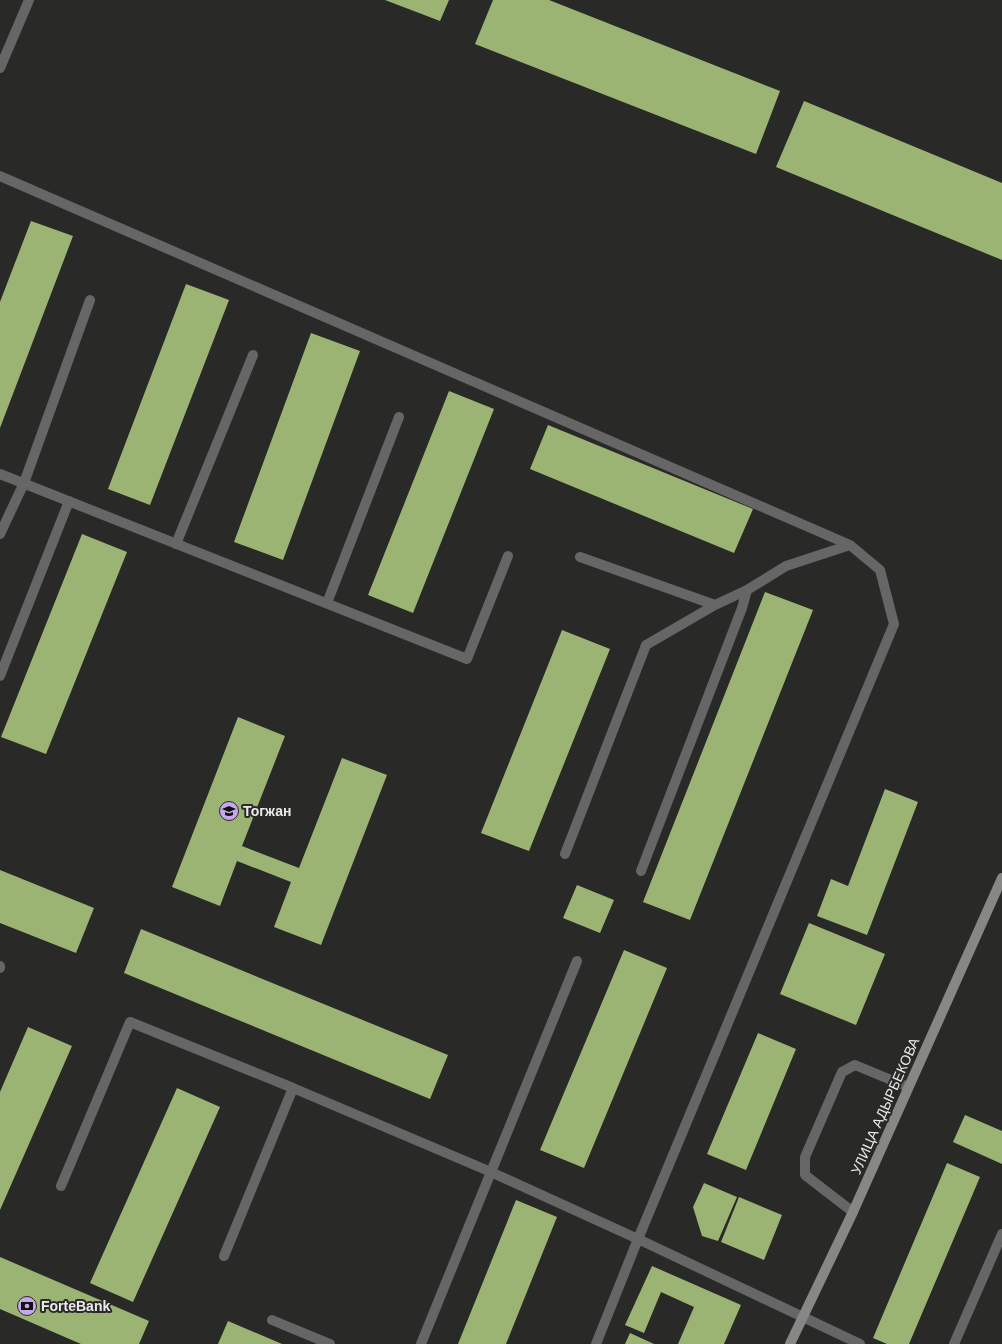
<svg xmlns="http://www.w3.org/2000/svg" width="1002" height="1344" font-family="Arial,sans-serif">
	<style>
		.building { fill: #9cb473 }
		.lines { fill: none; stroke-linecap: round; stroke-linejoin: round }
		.service { stroke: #656665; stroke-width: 10 }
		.secondary { stroke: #878885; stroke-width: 10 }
		.labels { text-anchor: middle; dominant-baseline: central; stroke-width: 4; stroke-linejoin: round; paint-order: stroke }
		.poi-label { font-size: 14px; font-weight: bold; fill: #eaebe9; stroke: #292a28; text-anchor: start }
		.street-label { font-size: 14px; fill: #eaebe9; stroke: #292a28 }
	</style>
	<rect width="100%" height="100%" fill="#292a28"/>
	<path class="building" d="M385,0H449L440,21Z
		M493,0H549L780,91L756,154L475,44Z
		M804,101L1002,183V260L776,167Z
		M31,221L73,236L0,428V302Z
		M186,284L229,300L150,505L108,489Z
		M311,333L360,351L283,560L234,542Z
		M449,391L494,409L413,613L368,595Z
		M548,425L753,509L734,553L530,469Z
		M82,534L127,552L46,754L1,737Z
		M765,592L813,610L690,920L643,902Z
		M562,630L610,649L529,851L481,833Z
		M238,717L285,736L242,846L299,868L342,758L387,775L321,945L274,927L291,882L237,861L220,906L172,887Z
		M885,789L918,802L867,935L817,916L831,879L848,886Z
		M0,870L94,908L76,953L0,923Z
		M577,885L614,900L600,933L563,918Z
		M809,923L885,954L856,1025L780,994Z
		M141,929L448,1055L430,1099L124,973Z
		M624,950L667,968L584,1168L540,1150Z
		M28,1027L72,1046L0,1210V1092Z
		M758,1033L796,1049L746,1170L707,1154Z
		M177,1088L220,1107L133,1302L90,1283Z
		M965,1115L1002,1131V1164L953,1142Z
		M947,1163L980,1177L909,1344H887L873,1338Z
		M704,1183L737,1197L718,1241L702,1236L693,1207Z
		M739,1197L782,1215L764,1260L721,1242Z
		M516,1200L557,1217L506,1344H458Z
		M0,1257L149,1321L139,1344H81L0,1309Z
		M652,1266L741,1305L724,1344H678L694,1307L661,1292L644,1333L625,1325Z
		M228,1321L282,1344H218Z
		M630,1333L654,1344H625Z"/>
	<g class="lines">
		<path class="service" d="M0,68L29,0
			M0,176L850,545
			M0,474L467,659L508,556
			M0,534L24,483L90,300
			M176,544L253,355
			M580,557L715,605
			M327,603L399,417
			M0,676L69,501
			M565,854L646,645L715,605L747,590L786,566L850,545L880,570L894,624L638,1239L596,1344
			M641,871L742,608L747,590
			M0,966V968
			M61,1186L130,1022L293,1088
			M853,1212L805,1175V1157L842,1072L855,1065L908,1087
			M224,1256L293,1088L491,1172L577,961
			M272,1320L330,1344
			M421,1344L491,1172L638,1239L860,1344
			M954,1344L1002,1234"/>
		<path class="secondary" d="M790,1344L853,1212L1002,878"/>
	</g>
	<defs>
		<symbol id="school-disc" viewBox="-11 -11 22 22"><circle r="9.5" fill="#c7a6ef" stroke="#292a28"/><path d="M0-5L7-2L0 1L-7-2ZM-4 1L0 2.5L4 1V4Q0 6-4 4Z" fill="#111"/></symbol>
		<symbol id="bank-disc" viewBox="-11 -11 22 22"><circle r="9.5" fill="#c7a6ef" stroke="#292a28"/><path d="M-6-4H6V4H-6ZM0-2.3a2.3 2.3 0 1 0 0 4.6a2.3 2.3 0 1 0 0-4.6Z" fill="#111"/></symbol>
	</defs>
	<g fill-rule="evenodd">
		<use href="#school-disc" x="218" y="800" width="22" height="22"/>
		<use href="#bank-disc" x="16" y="1295" width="22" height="22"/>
	</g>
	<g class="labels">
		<g class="poi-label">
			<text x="243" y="811">Тогжан</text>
			<text x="41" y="1306">ForteBank</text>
		</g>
		<g class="street-label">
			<text transform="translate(885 1106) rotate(-66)">УЛИЦА АДЫРБЕКОВА</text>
		</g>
	</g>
</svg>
